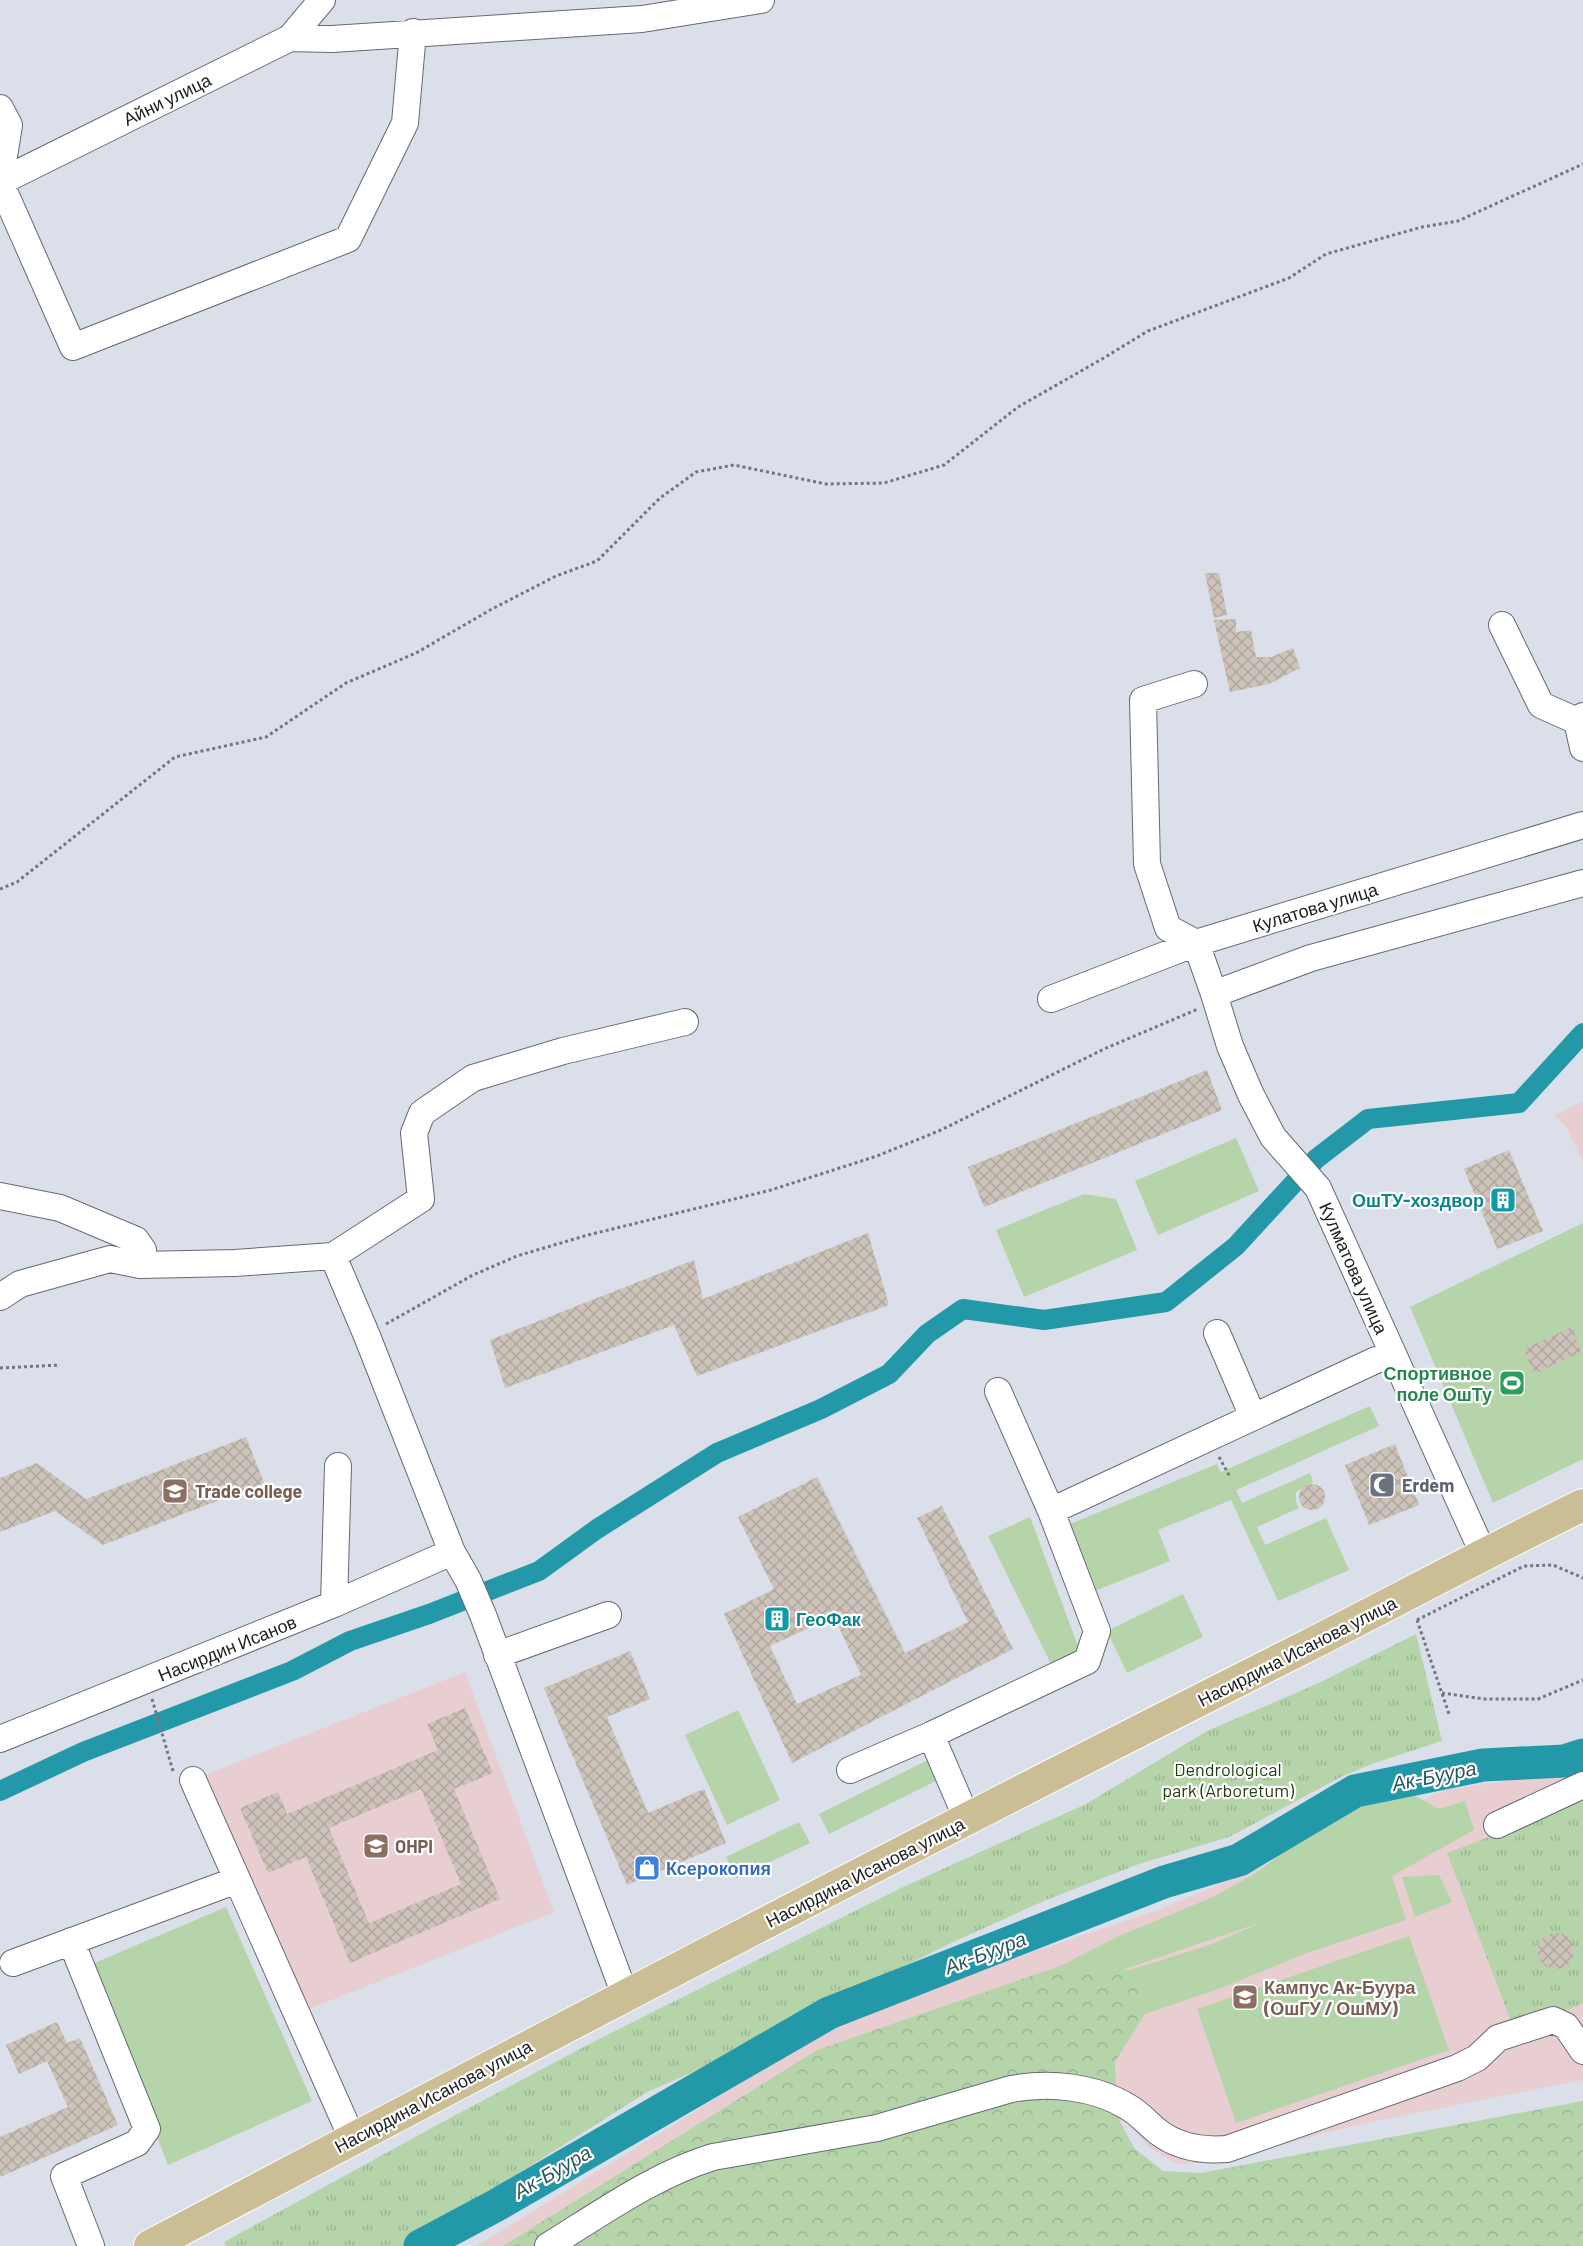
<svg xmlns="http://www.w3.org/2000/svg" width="1583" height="2246" font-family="Barlow,sans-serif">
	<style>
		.education { fill: #e8ced1 }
		.grass { fill: #b5d4aa }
		.forest { fill: url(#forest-crowns) }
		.park { fill: url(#park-tufts) }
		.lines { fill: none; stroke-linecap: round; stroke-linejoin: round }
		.canal { stroke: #2398a9; stroke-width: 20 }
		.river { stroke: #2398a9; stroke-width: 33 }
		.building { fill: url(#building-cross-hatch); fill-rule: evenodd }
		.minor-casing { stroke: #666a74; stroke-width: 28 }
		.major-casing { stroke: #fff; stroke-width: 34 }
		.path { stroke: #73767d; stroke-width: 3; stroke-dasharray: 3 3; stroke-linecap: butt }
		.minor { stroke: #fff; stroke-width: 26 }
		.major { stroke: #cbbe95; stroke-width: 32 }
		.labels { text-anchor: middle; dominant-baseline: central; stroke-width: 4.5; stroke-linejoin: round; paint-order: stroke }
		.street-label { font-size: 18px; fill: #1c1e22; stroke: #fff }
		.culture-label { font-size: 18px; font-weight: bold; fill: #0d838f; stroke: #fff; text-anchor: end }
		.leisure-label { font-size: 18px; font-weight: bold; fill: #27864d; stroke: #fff; text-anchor: end }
		.worship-label { font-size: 18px; font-weight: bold; fill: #5b616d; stroke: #fff; text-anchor: start }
		.education-label { font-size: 18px; font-weight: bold; fill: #785e54; stroke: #fff; text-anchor: start }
		.park-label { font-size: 18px; fill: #203e12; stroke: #fff }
		.shop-label { font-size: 18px; font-weight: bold; fill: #366cbe; stroke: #fff; text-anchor: start }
		.water-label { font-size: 20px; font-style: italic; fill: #29575f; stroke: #fff }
	</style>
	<defs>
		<pattern id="forest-crowns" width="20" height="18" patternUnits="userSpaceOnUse" patternTransform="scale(1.5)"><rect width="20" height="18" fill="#b5d4aa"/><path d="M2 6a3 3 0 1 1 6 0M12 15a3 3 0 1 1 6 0" fill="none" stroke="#9bb692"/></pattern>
		<pattern id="park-tufts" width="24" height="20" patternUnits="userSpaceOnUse" patternTransform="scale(1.5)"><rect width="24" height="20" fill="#b5d4aa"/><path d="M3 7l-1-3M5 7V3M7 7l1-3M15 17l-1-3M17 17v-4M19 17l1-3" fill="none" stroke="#9bb692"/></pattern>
		<pattern id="building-cross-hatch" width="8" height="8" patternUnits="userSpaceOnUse" patternTransform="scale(1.5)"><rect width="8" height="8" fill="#cdc3ba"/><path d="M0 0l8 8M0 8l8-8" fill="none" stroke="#afa7a0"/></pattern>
	</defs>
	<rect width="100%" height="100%" fill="#dadfea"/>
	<path class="education" d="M1583,1101V1162L1565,1125L1554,1116Z
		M465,1672L554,1912L296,2014L193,1780Z
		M1583,1769V2080L1356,2125L1219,2162L1177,2164L1150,2148L1124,2120L973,2193L787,2246H477L839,2022L974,1972L1161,1909L1446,1790Z"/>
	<path class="grass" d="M1236,1138L1259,1191L1158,1235L1135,1181Z
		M1084,1194L1116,1199L1137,1250L1024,1297L996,1230Z
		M1583,1223V1459L1493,1503L1410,1307Z
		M1370,1406L1379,1426L1236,1490L1242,1503L1310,1473L1313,1482L1296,1492V1502L1299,1508L1257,1527L1265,1545L1326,1518L1349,1570L1278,1601L1231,1500L1158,1530L1170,1561L1087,1594L1060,1528L1217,1464L1223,1477L1221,1472Z
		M1030,1517L1082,1657L1054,1670L988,1536Z
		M1183,1594L1203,1637L1127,1673L1107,1631Z
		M738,1710L780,1800L727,1825L685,1735Z
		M930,1759L940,1779L829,1834L819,1814Z
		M1405,1790L1439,1809L1465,1801L1474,1830L1392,1876L1406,1920L1304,1954L1227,1986L1145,2014L1130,1970L1212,1944L1265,1921L1122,1970L1060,1966L1119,1936L1213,1897L1256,1873L1338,1809Z
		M799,1822L810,1843L736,1878L726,1857Z
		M1439,1875L1452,1902L1415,1917L1402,1877Z
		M226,1907L312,2101L168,2165L90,1965Z
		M1409,1936L1449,2050L1236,2123L1197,2009Z"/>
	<path class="forest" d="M1060,1966L1130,1970L1145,2014L1115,2062L1116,2114L1134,2148L1163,2171L1201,2173L1583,2101V2246H503L817,2050Z"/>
	<path class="park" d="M1416,1634L1442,1741L1371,1764L1339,1778L1229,1837L1139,1864L1046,1900L951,1943L853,1992L776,2036L647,2092L404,2246H226L224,2242L450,2118L595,2041L901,1888L1086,1804L1207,1731L1319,1683Z
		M1583,1801V2004L1514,2029L1447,1853Z"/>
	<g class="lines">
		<path class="canal" d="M0,1791L83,1752L292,1671L350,1641L429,1614L539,1571L597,1529L717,1453L821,1409L889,1374L927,1334L963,1309L1044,1320L1166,1302L1236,1246L1316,1159L1368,1119L1519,1103L1583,1033"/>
		<path class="river" d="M420,2246L495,2206L829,2013L1164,1882L1239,1860L1355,1791L1483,1765L1564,1761L1583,1755"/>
	</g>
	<path class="building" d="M1205,573H1219L1227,615L1214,618Z
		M1236,619V632L1251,630L1256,657H1271L1293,648L1300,668L1269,684L1230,692L1214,620Z
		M1207,1070L1222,1110L984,1207L968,1167Z
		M1509,1150L1543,1231L1497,1249L1464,1169Z
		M868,1233L889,1305L697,1376L674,1325L505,1388L490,1340L694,1260L703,1299Z
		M1572,1327L1581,1352L1534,1374L1524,1349Z
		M246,1437L264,1483L103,1545L55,1511L0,1532V1478L37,1463L86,1499Z
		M1395,1444L1419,1505L1369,1525L1345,1465Z
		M817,1477L905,1653L968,1622L917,1518L942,1506L1013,1649L792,1763L724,1614L774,1589L738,1517ZM834,1616L861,1675L797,1704L770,1646Z
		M1299 1497a13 13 0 1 1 26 0a13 13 0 1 1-26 0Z
		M630,1651L650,1699L607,1717L648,1813L704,1789L726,1843L627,1885L544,1688Z
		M465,1708L493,1773L454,1789L500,1899L350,1963L306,1857L268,1873L240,1808L278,1792L287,1814L438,1750L427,1724ZM421,1789L461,1884L369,1923L329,1828Z
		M1538 1951a18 18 0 1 1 36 0a18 18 0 1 1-36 0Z
		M57,2022L67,2043L80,2038L118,2125L0,2177V2137L68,2107L47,2061L19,2074L6,2045Z"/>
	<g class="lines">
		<defs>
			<path id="minor" d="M290,38L332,39L642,19L761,0
				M0,108L9,125L0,182L73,347L348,239L405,123L413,32
				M0,182L290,38L322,0
				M1502,625L1541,705L1577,721
				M1194,684L1143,700L1147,864L1168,928L1196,943L1214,994L1230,1046L1251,1095L1273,1137L1318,1188L1483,1553
				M1583,716L1577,721L1583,748
				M1214,994L1311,958L1583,883
				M1051,999L1196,943L1583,825
				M0,1196L60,1208L136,1240L143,1250L140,1265
				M333,1256L367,1336L452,1552L468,1580L483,1615L625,1995
				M0,1297L20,1284L110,1259L140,1265L235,1263L333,1256L421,1199L414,1133L422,1113L473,1078L563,1051L685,1022
				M1217,1333L1253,1417
				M1051,1511L1376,1360
				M334,1604L338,1466
				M497,1655L608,1615
				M931,1735L967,1819
				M0,1739L334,1604L452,1552
				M850,1770L931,1735L1087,1661L1097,1631L1051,1511L998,1391
				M193,1780L352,2138
				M1497,1825L1583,1785
				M71,1941L147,2129L137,2143L64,2176L91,2246
				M13,1963L237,1880
				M548,2246C600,2214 654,2175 713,2157L877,2128L1011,2089C1049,2082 1094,2086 1128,2107C1139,2113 1147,2123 1157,2131C1177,2147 1201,2151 1227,2149L1457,2068L1477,2058L1498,2038L1553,2020L1566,2026L1583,2051"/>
			<path id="major" d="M150,2246C532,2044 915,1843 1301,1649C1396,1601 1488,1551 1583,1505"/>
		</defs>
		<use href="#minor" class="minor-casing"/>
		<use href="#major" class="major-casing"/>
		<path class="path" d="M0,889L17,882L175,757L266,737L346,683L416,653L492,609L556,576L597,561L660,498L696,472L734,465L826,484L884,483L944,465L1018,407L1102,359L1148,331L1289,278L1326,254L1422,227L1458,221L1583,164
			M386,1324L473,1275L517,1256L588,1235L771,1190L877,1156L941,1130L1104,1049L1198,1009
			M0,1368L60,1365
			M1219,1457L1230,1477
			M1417,1620L1524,1566L1553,1565L1583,1578
			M1417,1620L1449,1714
			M1442,1693L1484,1699H1538L1583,1680
			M152,1699L173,1771"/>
		<use href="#minor" class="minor"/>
		<use href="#major" class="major"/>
	</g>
	<defs>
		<symbol id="building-square" viewBox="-11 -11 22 22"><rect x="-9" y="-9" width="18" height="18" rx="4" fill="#0f9aa8" stroke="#fff"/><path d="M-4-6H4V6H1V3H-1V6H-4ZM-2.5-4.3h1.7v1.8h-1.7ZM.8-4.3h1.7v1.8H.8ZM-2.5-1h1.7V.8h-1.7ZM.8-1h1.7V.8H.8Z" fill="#fff"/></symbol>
		<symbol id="stadium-square" viewBox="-11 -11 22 22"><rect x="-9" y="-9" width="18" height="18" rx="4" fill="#2e9e5b" stroke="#fff"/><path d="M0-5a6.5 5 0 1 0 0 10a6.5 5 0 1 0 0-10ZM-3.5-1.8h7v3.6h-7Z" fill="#fff"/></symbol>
		<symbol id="mosque-square" viewBox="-11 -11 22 22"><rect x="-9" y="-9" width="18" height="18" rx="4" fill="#6b7280" stroke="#fff"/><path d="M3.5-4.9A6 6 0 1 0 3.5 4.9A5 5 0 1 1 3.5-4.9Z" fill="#fff"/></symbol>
		<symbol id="university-square" viewBox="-11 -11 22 22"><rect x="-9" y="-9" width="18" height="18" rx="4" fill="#8d6e63" stroke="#fff"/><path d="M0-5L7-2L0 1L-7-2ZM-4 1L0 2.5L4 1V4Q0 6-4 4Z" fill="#fff"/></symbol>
		<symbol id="shop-square" viewBox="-11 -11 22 22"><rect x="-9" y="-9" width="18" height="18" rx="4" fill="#3f7fe0" stroke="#fff"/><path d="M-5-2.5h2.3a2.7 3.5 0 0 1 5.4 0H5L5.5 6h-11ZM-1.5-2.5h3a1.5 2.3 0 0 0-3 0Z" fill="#fff"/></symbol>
	</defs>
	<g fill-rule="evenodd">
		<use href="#building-square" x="1488" y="1185" width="30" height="30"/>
		<use href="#stadium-square" x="1497" y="1368" width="30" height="30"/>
		<use href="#mosque-square" x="1367" y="1470" width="30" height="30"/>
		<use href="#university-square" x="160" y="1476" width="30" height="30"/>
		<use href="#building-square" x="762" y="1604" width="30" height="30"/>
		<use href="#university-square" x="361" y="1831" width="30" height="30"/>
		<use href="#shop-square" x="632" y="1853" width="30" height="30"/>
		<use href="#university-square" x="1230" y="1982" width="30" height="30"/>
	</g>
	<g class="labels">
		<g class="street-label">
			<text transform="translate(167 99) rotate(-26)">Айни улица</text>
			<text transform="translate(1315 907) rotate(-17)">Кулатова улица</text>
			<text transform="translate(1354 1268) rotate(66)">Кулматова улица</text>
			<text transform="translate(227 1648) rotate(-22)">Насирдин Исанов</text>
			<text transform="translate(1297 1651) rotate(-27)">Насирдина Исанова улица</text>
			<text transform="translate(865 1872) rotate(-27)">Насирдина Исанова улица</text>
			<text transform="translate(433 2096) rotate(-28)">Насирдина Исанова улица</text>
		</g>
		<g class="culture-label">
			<text x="1484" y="1200">ОшТУ-хоздвор</text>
			<text x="796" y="1619" text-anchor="start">ГеоФак</text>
		</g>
		<g class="leisure-label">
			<text x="1492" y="1373">Спортивное<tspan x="1492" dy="21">поле ОшТу</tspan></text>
		</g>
		<g class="worship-label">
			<text x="1402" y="1485">Erdem</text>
		</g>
		<g class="education-label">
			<text x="195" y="1491">Trade college</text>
			<text x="395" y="1846">OHPI</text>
			<text x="1264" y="1987">Кампус Ак-Буура<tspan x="1264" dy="21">(ОшГУ / ОшМУ)</tspan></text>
		</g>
		<g class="park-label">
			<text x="1228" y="1769">Dendrological<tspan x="1228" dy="21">park (Arboretum)</tspan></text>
		</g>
		<g class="shop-label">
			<text x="666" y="1868">Ксерокопия</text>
		</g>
		<g class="water-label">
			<text transform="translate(1434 1775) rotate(-11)">Ак-Буура</text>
			<text transform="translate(985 1952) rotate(-21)">Ак-Буура</text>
			<text transform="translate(552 2171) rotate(-30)">Ак-Буура</text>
		</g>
	</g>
</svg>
